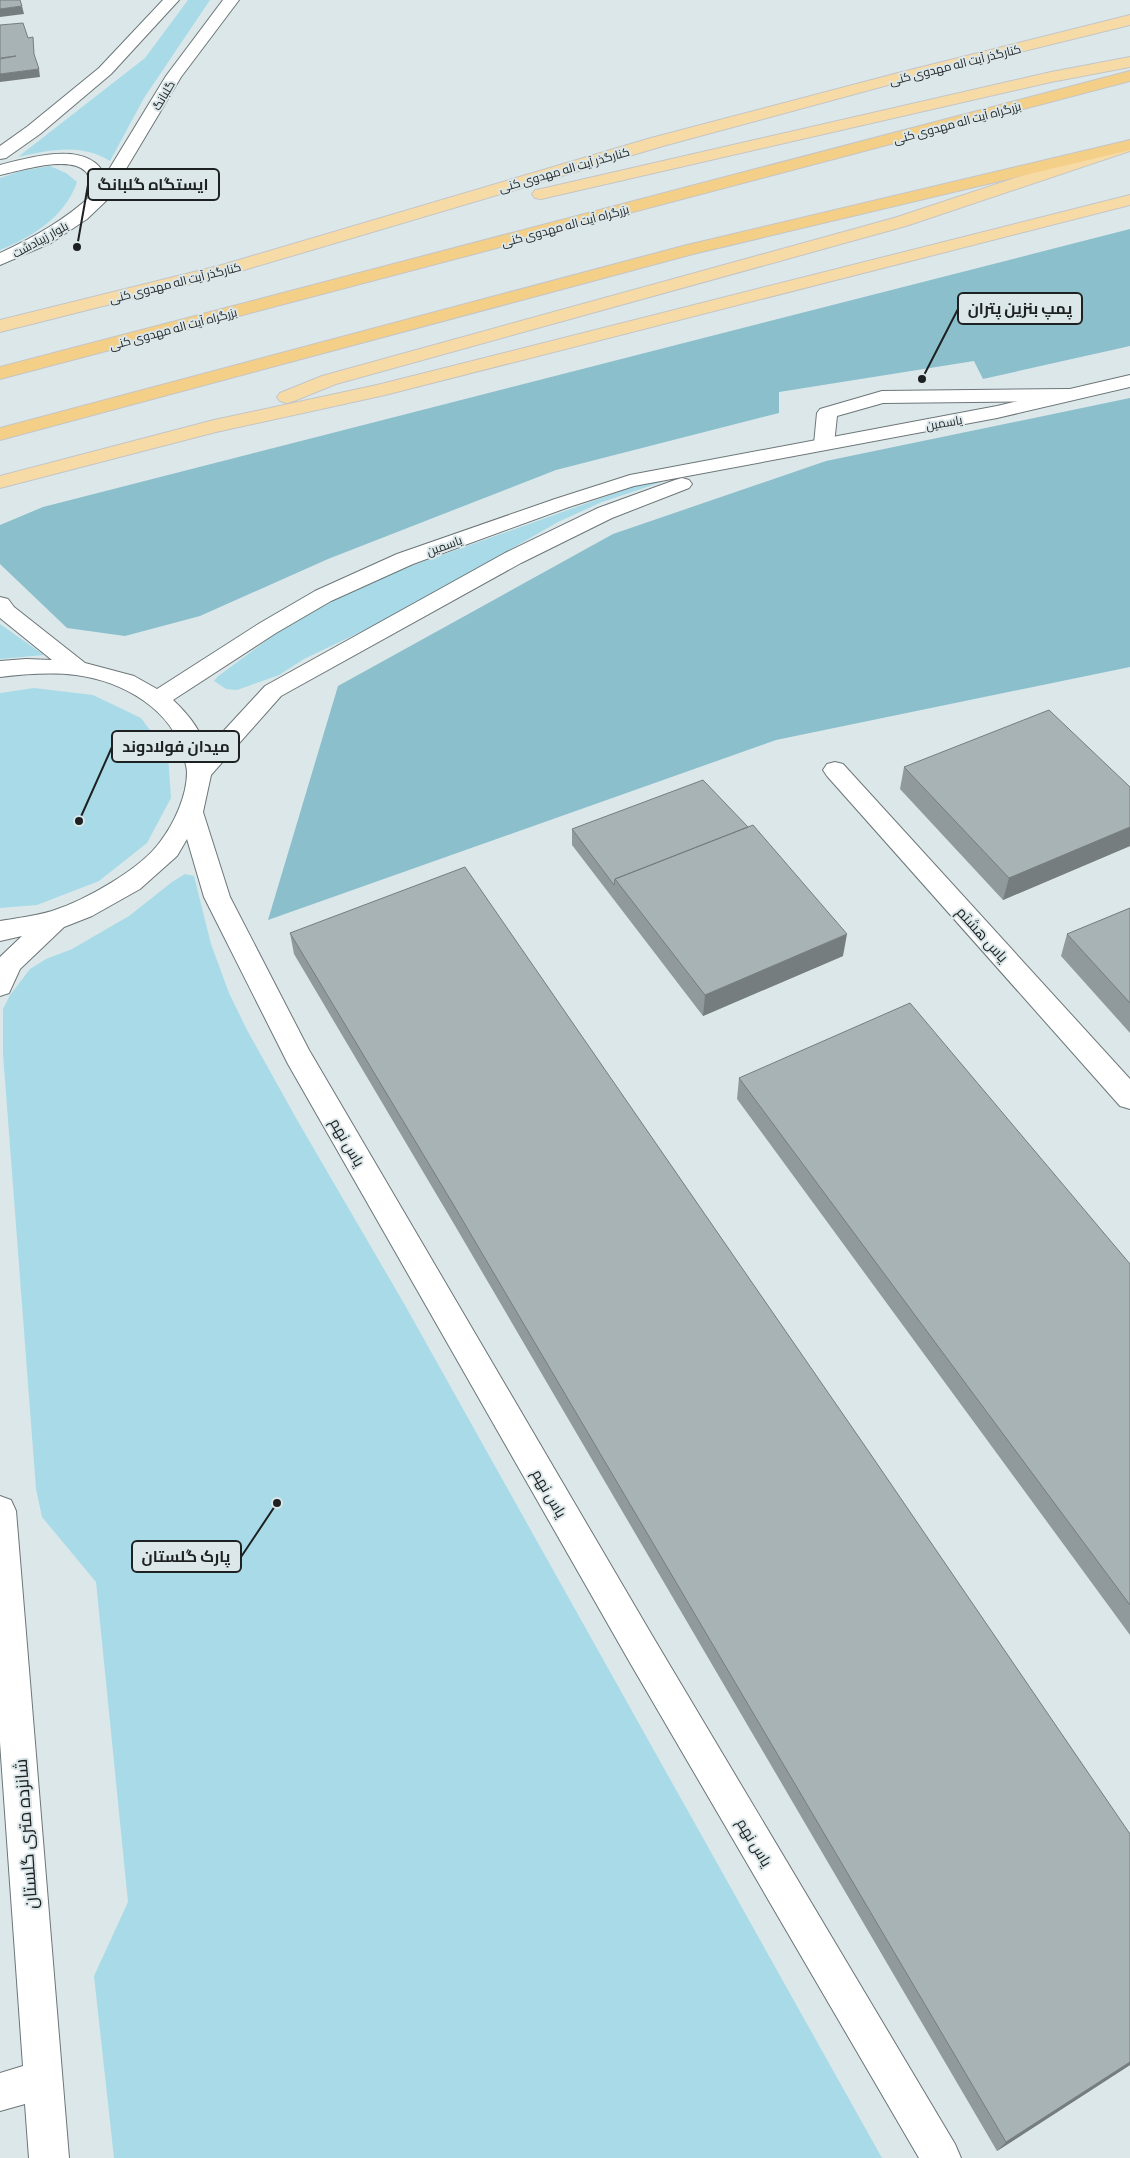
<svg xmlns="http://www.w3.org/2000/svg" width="1130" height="2158" font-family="Commissioner,Cairo,sans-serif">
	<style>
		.green { fill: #a8dbe7 }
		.forest { fill: #8bbfcc }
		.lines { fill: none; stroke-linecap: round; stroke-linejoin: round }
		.service-casing { stroke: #6c7678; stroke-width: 2 }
		.minor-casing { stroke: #6c7678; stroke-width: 2 }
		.tertiary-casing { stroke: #6c7678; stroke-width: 2 }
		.primary-casing { stroke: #c4c5c6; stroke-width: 2 }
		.trunk-casing { stroke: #c4c5c6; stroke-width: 2 }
		.service { fill: #fff; fill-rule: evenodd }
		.minor { fill: #fff; fill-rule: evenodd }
		.tertiary { fill: #fff; fill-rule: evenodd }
		.primary { fill: #f7dba6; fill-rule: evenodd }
		.trunk { fill: #f4cf88; fill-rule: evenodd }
		.wall { fill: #909a9c }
		.shaded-wall { fill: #767d7f }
		.building { fill: #a8b3b5; stroke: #767d7f }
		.labels { text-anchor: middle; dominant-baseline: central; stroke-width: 4; stroke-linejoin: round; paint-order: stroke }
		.far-street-label { font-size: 12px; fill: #1d2122; stroke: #dce7ea }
		.street-label { font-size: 15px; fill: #1d2122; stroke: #dce7ea }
		.near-street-label { font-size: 18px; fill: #1d2122; stroke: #dce7ea }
		.leader { fill: none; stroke: #1d2122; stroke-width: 2 }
		.callout-dot { fill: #1d2122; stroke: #dce7ea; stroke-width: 2 }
		.callout { fill: #dce7ea; stroke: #1d2122; stroke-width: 2 }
		.callout-label { font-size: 16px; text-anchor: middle; font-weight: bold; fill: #1d2122 }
	</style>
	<rect width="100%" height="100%" fill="#dce7ea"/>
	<path class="green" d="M188,0H210L144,98L110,161C80,143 51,150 18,157L145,58Z
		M50,166L66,173L77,182C65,217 32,237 0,250V178L21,171Z
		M660,479L662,482L602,502L558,522L396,615L304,659L279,675L237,690L226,689L214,681L217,677L289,624L346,593L397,571L638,485Z
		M0,624L44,655L0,659Z
		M34,688L93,695L141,718L168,754L171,798L147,843L99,881L37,905L0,908V693Z
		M185,874L194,876L211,944L229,993L247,1030L296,1118L406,1307L882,2158H114L94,1976L128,1902L96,1582L42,1517L36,1489L3,1054V1009L10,995L30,969L46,959L72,949L129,916L172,882Z"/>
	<path class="forest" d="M1130,229V346L983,379L974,361L779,392V413L556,470L328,559L200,616L125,636L67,628L0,564V525L43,507Z
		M1130,398V667L776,740L268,920L338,686L613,534L826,461Z"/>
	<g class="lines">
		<defs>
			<path id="service" d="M1068,389L1075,391L1078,395L1075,399L1068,401L883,403L837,416L834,444L831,448L824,450L817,448L814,444L817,413L820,409L882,391Z"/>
			<path id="minor" d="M835,762L843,764L1130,1079V1109L1120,1106L827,776L823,770L827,764Z"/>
			<path id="tertiary" d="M163,0H179L111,74L40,134L6,158L0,159V146L28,126L99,68Z
				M223,0H239L181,77L108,199L87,219L51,243L0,265V253C34,237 65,220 93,194C91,187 90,177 86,172C71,154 19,171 0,175V165C29,158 89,139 105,176L166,76Z
				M1130,375V387L997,418L634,486L569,507L413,564L331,601L276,633L173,700C187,713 202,731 206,750L265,686L505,553L598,508L675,480L682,478L689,480L692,484L689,488L612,518L521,563L281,696L211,775L203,812L230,897L309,1050L653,1637L955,2144L961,2158H919L629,1661L288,1064L204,897L187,839L177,856L140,889L92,916L64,927L20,969L9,993L0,996V957L22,936L0,941V921C17,918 36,916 52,911C84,901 141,869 160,842C174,824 187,796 187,772C187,768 185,762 184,757C173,709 122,681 76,675C51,672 25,674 0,677V661L26,659L52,660L0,618V597L8,599L14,607L85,663L134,676L157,689L260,623L315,591L397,554L555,499L630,475L997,406Z
				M0,1496L11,1500L16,1511L69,2158H29L25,2104L0,2111V2073L23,2066L0,1742Z"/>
			<path id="primary" d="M1130,15V25L914,78L663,146L234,273L0,332V320L222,265L651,138L902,72Z
				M1130,57V67L1051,82L541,199L535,198L532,194L535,190L541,189L1051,72Z
				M1130,140V151L906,226L336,384L294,401L287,403L280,401L277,397L280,393L322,376L894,218Z
				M1130,195V205L385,395L216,432L0,488V476L214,420L377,385Z"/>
			<path id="trunk" d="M1130,71V81L0,379V367Z
				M1130,140V150L693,254L0,440V428L683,246Z"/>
		</defs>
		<use href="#service" class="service-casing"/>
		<use href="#minor" class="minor-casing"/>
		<use href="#tertiary" class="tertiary-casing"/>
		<use href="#primary" class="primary-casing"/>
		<use href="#trunk" class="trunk-casing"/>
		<use href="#service" class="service"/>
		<use href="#minor" class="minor"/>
		<use href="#tertiary" class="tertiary"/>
		<use href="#primary" class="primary"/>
		<use href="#trunk" class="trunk"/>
	</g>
	<path class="wall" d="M904,767L1130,787V846L1003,900L900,789Z
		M572,829L843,956L703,1016L572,845Z
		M1130,908V1033L1061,956L1067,934Z
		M290,933L1130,1834V2065L997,2151L454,1224L294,954Z
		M739,1078L1130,1264V1635L737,1099Z"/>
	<path class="shaded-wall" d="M22,6L24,14L0,17V9Z
		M39,69L40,77L0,82V74Z
		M1130,827V846L1003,900L1009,878Z
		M847,934L843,956L703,1016L705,995Z
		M1130,2062V2065L997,2151L1006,2142Z"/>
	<path class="building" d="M0,0H20L22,6L0,9Z
		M23,23L28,38L33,37L34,54L39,69L0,74V59L16,56L0,58V25Z
		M1049,710L1130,787V827L1009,878L904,767Z
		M703,780L748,827L615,879L614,885L572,829Z
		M753,825L847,934L705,995L615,879Z
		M465,867L867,1449L1130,1834V2062L1006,2142L453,1204L290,933Z
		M1130,908V1003L1067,934Z
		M910,1003L1130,1264V1605L739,1078Z"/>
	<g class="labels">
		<g class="far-street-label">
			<text transform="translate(955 64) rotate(-14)">کنارگذر آیت اله مهدوی کنی</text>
			<text transform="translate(163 95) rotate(-59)">گلبانگ</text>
			<text transform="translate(957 122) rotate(-15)">بزرگراه آیت اله مهدوی کنی</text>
			<text transform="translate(564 169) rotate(-16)">کنارگذر آیت اله مهدوی کنی</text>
			<text transform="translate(565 225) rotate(-15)">بزرگراه آیت اله مهدوی کنی</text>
			<text transform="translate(40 239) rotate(-29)">بلوار زیبادشت</text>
			<text transform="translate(175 282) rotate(-14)">کنارگذر آیت اله مهدوی کنی</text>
			<text transform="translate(173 328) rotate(-15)">بزرگراه آیت اله مهدوی کنی</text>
			<text transform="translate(944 422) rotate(-10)">یاسمین</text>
			<text transform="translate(444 545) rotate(-20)">یاسمین</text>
		</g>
		<g class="street-label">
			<text transform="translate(983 934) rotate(48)">یاس هشتم</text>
			<text transform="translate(348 1142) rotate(60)">یاس نهم</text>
			<text transform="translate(550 1493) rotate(60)">یاس نهم</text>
			<text transform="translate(755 1842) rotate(59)">یاس نهم</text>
		</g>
		<g class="near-street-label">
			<text transform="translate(25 1834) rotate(-94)">شانزده متری گلستان</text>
		</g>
	</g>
	<path class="leader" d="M77 247L88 185M922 379L958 309M79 821L112 747M277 1503L241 1557"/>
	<g class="callout-dot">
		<circle cx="77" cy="247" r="5"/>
		<circle cx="922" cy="379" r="5"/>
		<circle cx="79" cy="821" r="5"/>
		<circle cx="277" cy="1503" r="5"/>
	</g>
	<g class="callout">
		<rect x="88" y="169" width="131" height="31" rx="5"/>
		<rect x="958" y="293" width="124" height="31" rx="5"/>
		<rect x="112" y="731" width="127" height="31" rx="5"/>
		<rect x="132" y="1541" width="109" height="31" rx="5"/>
	</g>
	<g class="callout-label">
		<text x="153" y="190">ایستگاه گلبانگ</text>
		<text x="1020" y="314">پمپ بنزین پتران</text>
		<text x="176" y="752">میدان فولادوند</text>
		<text x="186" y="1562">پارک گلستان</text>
	</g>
</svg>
